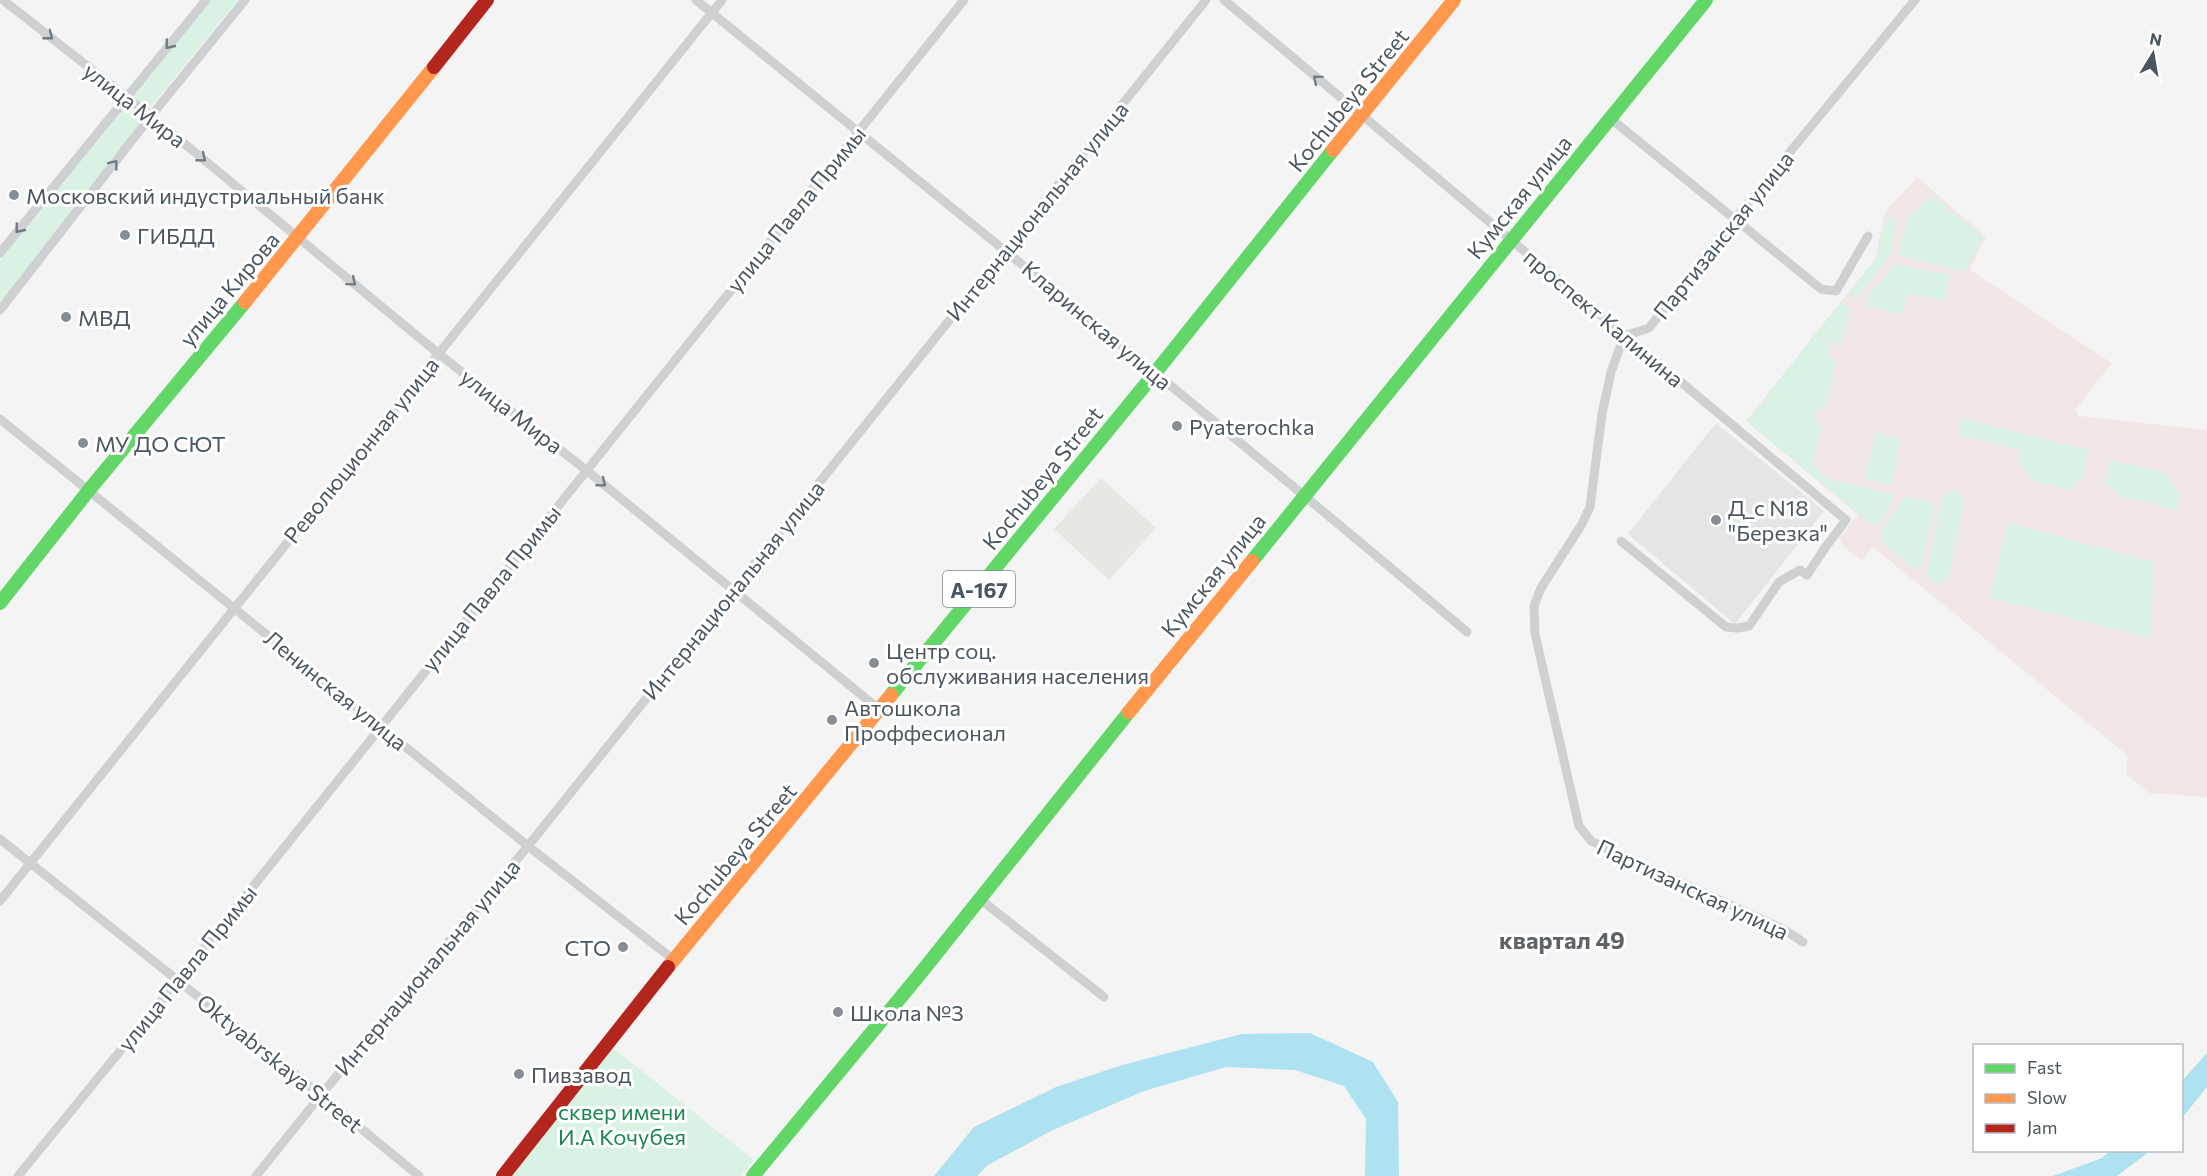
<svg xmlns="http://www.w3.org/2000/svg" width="2207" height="1176" font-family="Commissioner,sans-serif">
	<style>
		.commercial { fill: #e8e7e3 }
		.education { fill: #e6e5e6 }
		.medical { fill: #f1e7e6 }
		.green { fill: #d9f2e3 }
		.water { fill: #aee2f0 }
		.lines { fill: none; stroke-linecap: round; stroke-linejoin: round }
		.street { stroke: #ced0d2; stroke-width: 9 }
		.fast { stroke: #63d668; stroke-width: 14 }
		.slow { stroke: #ff974d; stroke-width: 14 }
		.jam { stroke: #b3261e; stroke-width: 14 }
		.oneway { stroke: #727b83 }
		.poi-dot { fill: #868d94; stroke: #fff; stroke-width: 2 }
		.labels { text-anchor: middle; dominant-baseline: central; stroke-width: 6; stroke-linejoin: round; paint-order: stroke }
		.shield { fill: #fff; stroke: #808990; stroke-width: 1.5 }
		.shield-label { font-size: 21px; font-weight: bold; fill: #4a5661 }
		.street-label { font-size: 22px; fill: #4a5661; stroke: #fff }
		.poi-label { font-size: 22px; fill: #4a5661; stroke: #fff; text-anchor: start }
		.park-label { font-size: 22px; fill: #17864f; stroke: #fff }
		.neighbourhood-label { font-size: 24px; font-weight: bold; fill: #5f6368; stroke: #fff }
	</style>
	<rect width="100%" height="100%" fill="#f4f4f4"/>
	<path class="commercial" d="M1101,478L1156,528L1109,580L1054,529Z"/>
	<path class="education" d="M1716,423L1824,511L1735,624L1628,534Z"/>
	<path class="medical" d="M1917,177L1986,237L1970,270L2112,363L2075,410L2079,416L2207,430V797L2149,793L2127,775V755L1873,547L1862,561L1843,546L1839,538L1858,515L1746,421L1875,259L1885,212Z"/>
	<path class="green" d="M211,0H238L149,109L133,97Z
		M127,101L147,117L0,303V260Z
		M1931,195L1983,237L1965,271L1899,256L1908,219Z
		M1887,215L1897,222L1889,258L1856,298L1849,293L1876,259Z
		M1895,264L1949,275L1945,301L1907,293L1902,314L1870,307L1866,302L1868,296Z
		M1841,301L1850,309L1841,344L1831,342L1828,357L1837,360L1825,410L1818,408L1814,423L1822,425L1813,463L1824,478L1891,494L1892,503L1875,527L1747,422Z
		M1962,418L2088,450L2083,477L2068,490L2032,480L2019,459L2021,450L1959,435Z
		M1876,432L1901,438L1891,485L1865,479Z
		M2110,460L2165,472L2180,496L2177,510L2119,496L2106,483Z
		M1955,491L1961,496L1964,502L1948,578L1938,585L1932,583L1926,573L1942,498L1948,492Z
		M1905,497L1930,501L1934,509L1922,563L1916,570C1873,537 1872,542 1905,497Z
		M2008,523L2154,562L2150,638L1990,598Z
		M613,1048L754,1160L741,1176H511Z"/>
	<path class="water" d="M1310,1033L1373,1062L1398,1102L1399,1176H1365L1366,1119L1344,1086L1295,1070L1226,1067L1144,1091L1053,1130L988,1165L977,1176H934L974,1127L1056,1087L1122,1065L1242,1034Z
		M2207,1053V1087L2182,1118V1081Z
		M2110,1151H2150L2117,1176H2053L2102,1158Z"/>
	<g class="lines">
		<path class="street" d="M3,0L151,116L439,354L586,470L880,710
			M696,0C954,210 1213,417 1467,632
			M1224,0L1846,520L1827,545L1807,575L1800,570L1779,582L1749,626L1737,628L1726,627L1621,541
			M1610,118L1821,289L1836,291L1868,236
			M0,253L206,0
			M0,310L151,116L245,0
			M0,419L528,846L674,960
			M0,839L264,1049L419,1176
			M980,899L1104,997
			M0,901L722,0
			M1803,942L1783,929L1591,841L1579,826L1535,634L1534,606L1541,588L1582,524L1590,507L1602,414L1611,372L1624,336L1649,328L1734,220L1915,0
			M18,1176L178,980L964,0
			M256,1176L321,1095L528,846L1206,0"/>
		<path class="fast" d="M1252,561L1706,0
			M0,603L89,490L245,302
			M891,695L1155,373L1333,150
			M753,1176L920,974L1129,712"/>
		<path class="slow" d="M1333,150L1454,0
			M245,302L434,67
			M1129,712L1252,561
			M668,967L891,695"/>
		<path class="jam" d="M434,67L487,0
			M503,1176L668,967"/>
	</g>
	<defs><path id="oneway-chevron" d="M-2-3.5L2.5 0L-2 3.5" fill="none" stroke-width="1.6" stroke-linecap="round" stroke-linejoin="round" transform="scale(1.5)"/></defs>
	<g class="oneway">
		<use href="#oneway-chevron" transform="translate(49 36) rotate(38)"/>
		<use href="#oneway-chevron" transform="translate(169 45) rotate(129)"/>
		<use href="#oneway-chevron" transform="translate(1317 79) rotate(-140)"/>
		<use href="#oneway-chevron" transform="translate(202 158) rotate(39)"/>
		<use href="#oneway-chevron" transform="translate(114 164) rotate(-52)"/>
		<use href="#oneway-chevron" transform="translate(19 229) rotate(129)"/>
		<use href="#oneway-chevron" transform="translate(352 282) rotate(40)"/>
		<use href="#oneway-chevron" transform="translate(602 483) rotate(39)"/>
	</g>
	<g class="poi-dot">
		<circle cx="14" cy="195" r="6"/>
		<circle cx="125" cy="235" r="6"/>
		<circle cx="66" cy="317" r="6"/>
		<circle cx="1177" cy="426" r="6"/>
		<circle cx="83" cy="443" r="6"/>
		<circle cx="1716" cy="520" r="6"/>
		<circle cx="874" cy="663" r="6"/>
		<circle cx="832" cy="720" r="6"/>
		<circle cx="623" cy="947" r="6"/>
		<circle cx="838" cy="1012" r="6"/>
		<circle cx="519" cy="1074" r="6"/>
	</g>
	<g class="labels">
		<rect class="shield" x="943" y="571" width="72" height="36" rx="4.5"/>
		<g class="shield-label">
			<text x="979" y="589">А-167</text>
		</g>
		<g class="street-label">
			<text transform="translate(1348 100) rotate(-51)">Kochubeya Street</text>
			<text transform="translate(135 105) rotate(38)">улица Мира</text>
			<text transform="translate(1519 197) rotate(-51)">Кумская улица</text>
			<text transform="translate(796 209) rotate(-51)">улица Павла Примы</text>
			<text transform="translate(1037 211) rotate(-51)">Интернациональная улица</text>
			<text transform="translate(1723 235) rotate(-51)">Партизанская улица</text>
			<text transform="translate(229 289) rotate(-50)">улица Кирова</text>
			<text transform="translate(1604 318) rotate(40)">проспект Калинина</text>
			<text transform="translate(1097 325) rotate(40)">Кларинская улица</text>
			<text transform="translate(512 411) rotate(38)">улица Мира</text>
			<text transform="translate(361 450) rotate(-51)">Революционная улица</text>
			<text transform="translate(1042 478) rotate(-51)">Kochubeya Street</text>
			<text transform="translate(1213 575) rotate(-51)">Кумская улица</text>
			<text transform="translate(491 588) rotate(-51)">улица Павла Примы</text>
			<text transform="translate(733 590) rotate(-51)">Интернациональная улица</text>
			<text transform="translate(336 690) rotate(39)">Ленинская улица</text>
			<text transform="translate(735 854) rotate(-50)">Kochubeya Street</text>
			<text transform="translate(1693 889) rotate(25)">Партизанская улица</text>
			<text transform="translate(427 967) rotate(-50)">Интернациональная улица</text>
			<text transform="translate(187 968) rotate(-51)">улица Павла Примы</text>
			<text transform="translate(280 1063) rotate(39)">Oktyabrskaya Street</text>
		</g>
		<g class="poi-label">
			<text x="26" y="195">Московский индустриальный банк</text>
			<text x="137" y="235">ГИБДД</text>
			<text x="78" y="317">МВД</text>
			<text x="1189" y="426">Pyaterochka</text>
			<text x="95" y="443">МУ ДО СЮТ</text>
			<text x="1728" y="507">Д_с N18<tspan x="1728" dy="25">"Березка"</tspan></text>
			<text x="886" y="650">Центр соц.<tspan x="886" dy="25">обслуживания населения</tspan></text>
			<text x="844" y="707">Автошкола<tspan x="844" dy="25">Проффесионал</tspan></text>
			<text x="611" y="947" text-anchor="end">СТО</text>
			<text x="850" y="1012">Школа №3</text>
			<text x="531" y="1074">Пивзавод</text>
		</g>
		<g class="park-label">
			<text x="622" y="1111">сквер имени<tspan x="622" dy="25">И.А Кочубея</tspan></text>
		</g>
		<g class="neighbourhood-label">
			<text x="1562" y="939">квартал 49</text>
		</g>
	</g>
	<rect x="1973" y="1044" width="210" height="108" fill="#ffffff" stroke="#b7bbc0" stroke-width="1.5"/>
	<rect x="1985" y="1064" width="30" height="9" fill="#63d668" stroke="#b7bbc0" stroke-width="1.5"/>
	<text x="2027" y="1074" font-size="18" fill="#4a5661">Fast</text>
	<rect x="1985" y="1094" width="30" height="9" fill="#ff974d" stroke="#b7bbc0" stroke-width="1.5"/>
	<text x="2027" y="1104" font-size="18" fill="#4a5661">Slow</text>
	<rect x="1985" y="1124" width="30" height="9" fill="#b3261e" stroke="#b7bbc0" stroke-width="1.5"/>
	<text x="2027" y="1134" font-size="18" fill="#4a5661">Jam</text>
	<g transform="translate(2153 54) rotate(11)" stroke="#ffffff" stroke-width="4.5" paint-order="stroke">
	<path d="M0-4.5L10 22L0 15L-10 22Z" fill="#4a5661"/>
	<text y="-9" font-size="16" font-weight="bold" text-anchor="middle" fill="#4a5661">N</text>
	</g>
</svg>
